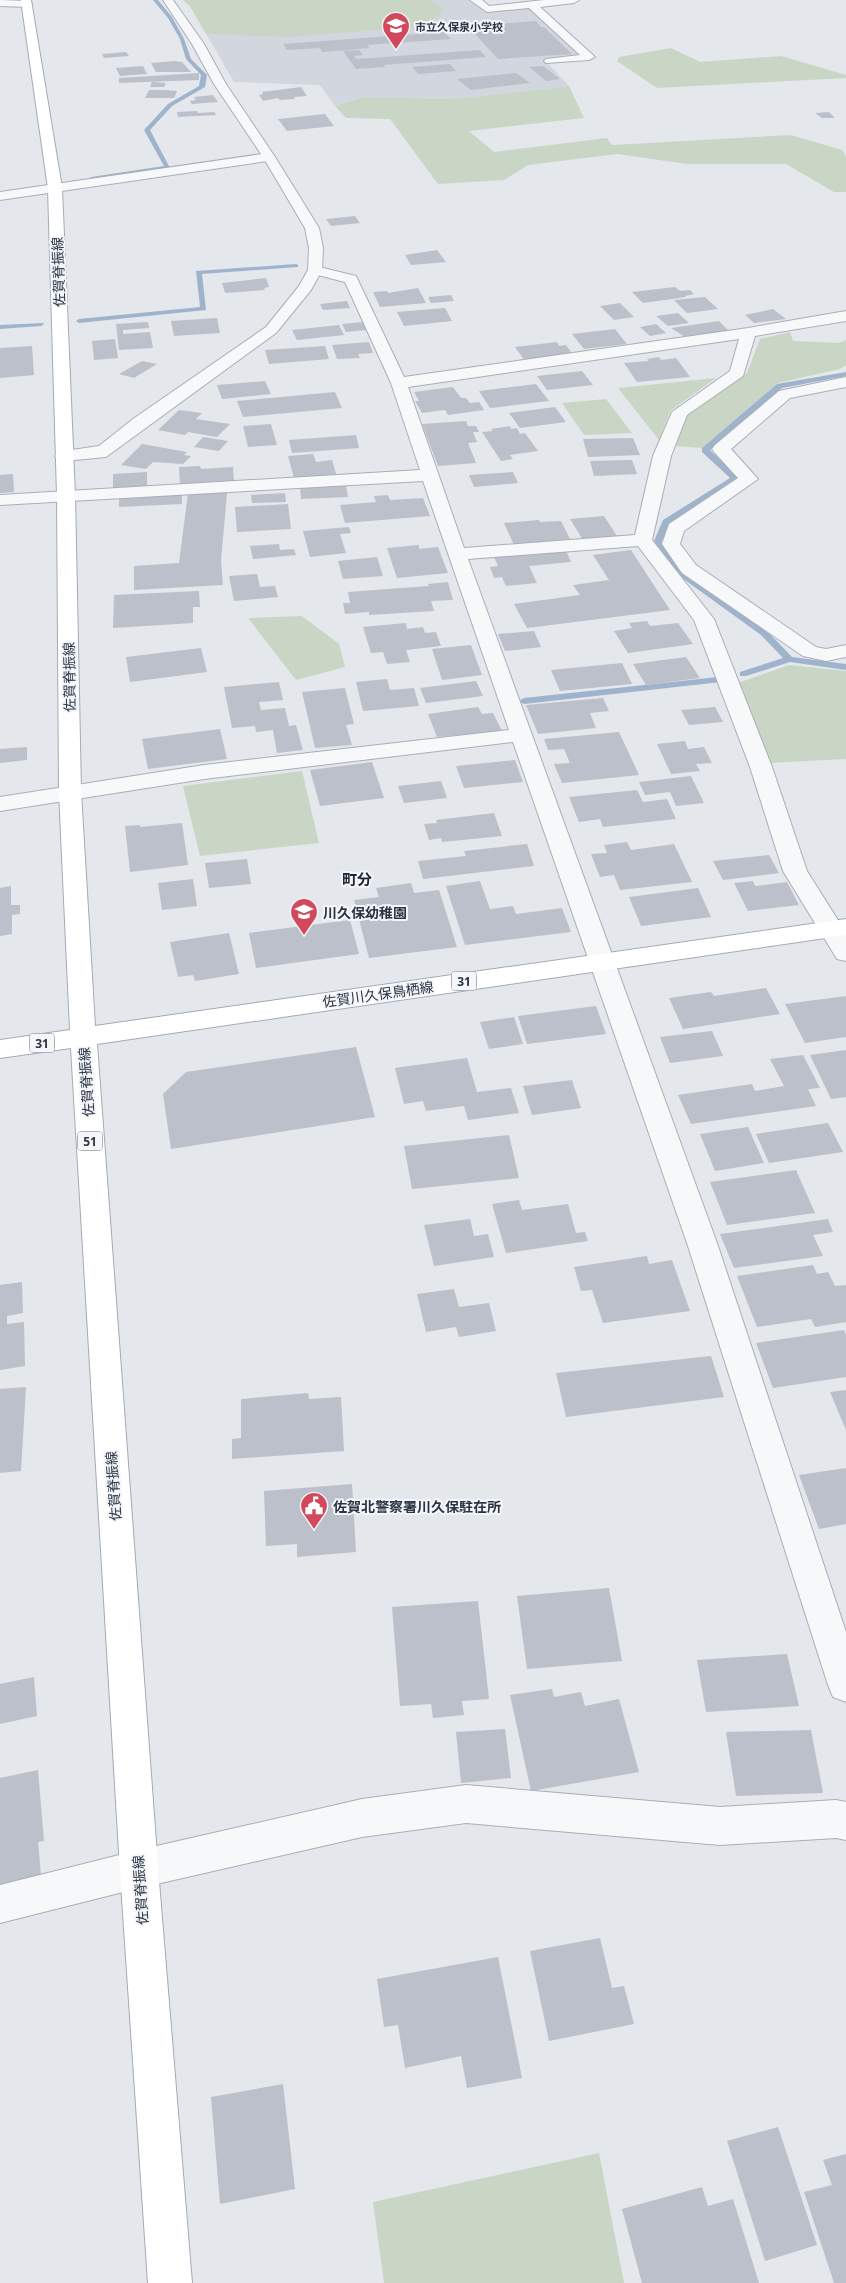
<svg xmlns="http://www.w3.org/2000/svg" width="846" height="2283" font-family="'Noto Sans','Noto Sans JP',sans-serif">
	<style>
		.built { fill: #d2d6de }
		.green { fill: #c9d6c5 }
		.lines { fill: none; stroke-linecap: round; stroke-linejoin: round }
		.stream { fill: #9fb4cc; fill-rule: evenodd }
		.building { fill: #bbc0ca }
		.minor-casing { stroke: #a9aeb7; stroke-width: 2 }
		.tertiary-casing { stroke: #a9aeb7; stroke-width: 2 }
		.primary-casing { stroke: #a3abb8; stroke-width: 2 }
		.minor { fill: #f7f8fa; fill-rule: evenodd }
		.tertiary { fill: #f7f8fa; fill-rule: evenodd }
		.primary { fill: #fff; fill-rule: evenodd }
		.labels { text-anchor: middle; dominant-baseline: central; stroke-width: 4; stroke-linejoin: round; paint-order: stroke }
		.far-poi-label { font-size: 11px; font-weight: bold; fill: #2b3445; stroke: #f4f6f9; text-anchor: start }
		.shield { fill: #f4f6f9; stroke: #676e7b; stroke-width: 1 }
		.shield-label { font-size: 12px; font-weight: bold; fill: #2b3445 }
		.street-label { font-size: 14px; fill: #2b3445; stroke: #f4f6f9 }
		.poi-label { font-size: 14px; font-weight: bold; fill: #2b3445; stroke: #f4f6f9; text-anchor: start }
		.neighbourhood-label { font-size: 15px; font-weight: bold; fill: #1d2536; stroke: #f4f6f9 }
	</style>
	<rect width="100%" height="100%" fill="#e4e7ec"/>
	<path class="built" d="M183,0H469L483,10L528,6L584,56L545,60L569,86L454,99L364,97L335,106L320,85L234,82L190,6Z"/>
	<path class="green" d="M183,0H430L444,10L426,26L287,37L206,34L190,6Z
		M671,48L700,62L781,56L846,75V78L657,88L617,61L619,57Z
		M569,86L584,118L469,131L494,152L607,138L612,145L791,135L842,150L846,156V192H834L786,164H687L617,154L528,165L504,180L438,184L390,119L346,118L335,106L364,97L454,99Z
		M790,332L793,341L839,343L846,340V365L840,369L778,383L702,448L675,446L684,414L747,373L760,339Z
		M716,378L670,411L659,440L618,388Z
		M606,399L632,433L584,435L562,403Z
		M302,616L339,644L345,667L296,680L248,618Z
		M789,665L846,671V759L768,763L738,683Z
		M302,771L319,843L200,856L183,786Z
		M599,2153L624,2283H384L373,2202Z"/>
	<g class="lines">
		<path class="stream" d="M153,0H158L172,17L184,39L191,59L207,75L205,87L172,106L150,130L170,168L89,180L91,177L164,166L144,130L168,104L199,86L201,75L186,59L180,39L168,18Z
			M296,264L298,265V267L202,274L206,310L79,323L76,321L79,319L200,307L196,271Z
			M43,323L44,324L41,326L0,329V325Z
			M846,372V376L782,388L710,450L739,478L670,523L662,541L684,571L767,631L792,657L846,664V670L790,662L746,676H740V672L783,658L761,635L678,575L654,541L663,520L730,478L702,452V448L777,384Z
			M718,677L723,680L721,682L524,704L519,701L524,698Z"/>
	</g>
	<path class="building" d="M536,21L541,27H544L572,54L498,59L474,33H466L460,27Z
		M444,32L451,39L367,45L370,48L322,52L320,48L287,50L283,44Z
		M359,50L363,55L354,56L357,59L480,50L486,57L384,65L386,67L356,69L343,51Z
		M126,52L129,56L104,58L102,54Z
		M175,61L182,62L191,72H156L151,63Z
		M450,64L456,71L418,74L412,67Z
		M143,66L147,74L120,76L116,68Z
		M543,66L560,79L546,81L529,67Z
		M199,73V80L119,83V78Z
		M516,73L530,83L471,90L457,79Z
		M152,82L166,83L164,87H150Z
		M301,87L307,96L294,97L295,99L280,100L278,98L263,101L259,95L263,94L262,92Z
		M149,90H164L177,91L174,98H145Z
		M213,95L218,102L192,104L190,101L196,100L194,97Z
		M197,111L198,113L214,112L216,115L178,117L177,112Z
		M829,112L835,118H822L815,113Z
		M325,114L334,126L287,131L278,119Z
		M355,216L360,223L331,226L326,219Z
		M437,250L446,262L411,265L405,255Z
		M266,278L269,287L264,288L265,290L225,293L222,283Z
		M675,287L680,291L690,290L694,294L685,296L686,297L643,303L632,292Z
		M418,288L426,303L380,307L373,292L387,291L388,293Z
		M451,295L454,301L431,303L428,297Z
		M705,297L718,309L687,313L674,300Z
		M347,301L350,308L323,310L320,304Z
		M620,303L634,317L614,320L600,306Z
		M445,308L452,321L404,326L397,312Z
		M773,309L786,319L754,323L745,315Z
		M678,313L689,323L668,326L656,316Z
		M217,318L220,333L174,336L171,321Z
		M719,321L729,331L685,337L671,328Z
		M148,322L149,328L123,330V334L150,332L153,348L119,350L116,324Z
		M363,322L367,330L346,332L342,324Z
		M656,324L666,333L650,336L640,327Z
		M339,325L344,335L297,340L292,330Z
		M615,329L627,344L584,349L572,334Z
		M115,339L118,358L94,360L92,341Z
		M369,342L373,353L358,354L360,358L337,359L332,345Z
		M557,342L559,346L566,345L574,356L525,361L515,347Z
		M32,346L34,375L0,378V348Z
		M325,346L329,359L269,364L265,350Z
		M659,357L661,360L676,358L690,377L637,382L624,363L649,361L647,359Z
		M142,361L157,364L134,378L119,374Z
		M582,371L593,385L547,390L537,376Z
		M265,381L271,394L222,399L217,385Z
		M536,384L549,401L490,408L479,391Z
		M453,387L461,398H466L470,403L479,402L484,410L448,415L445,410L422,413L415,401H419L414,392Z
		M335,392L342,408L243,417L237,401Z
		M555,407L566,422L520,428L509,413Z
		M179,410L202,413L196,419L230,424L217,437L188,432L185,435L158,430Z
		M466,421L468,426H476L479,432H473L477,442L468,443L476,463L438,466L422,424Z
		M271,424L277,445L248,447L243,426Z
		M510,426L511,429L517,428L520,434L525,433L538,451L510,455L513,459L501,461L482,432L493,431L491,429Z
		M356,435L359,448L292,453L289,440Z
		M203,437L228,441L219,451L194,447Z
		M633,438L640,455L588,457L583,439Z
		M142,444L187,452L184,455L191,456L183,464L153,462L146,469L121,465Z
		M313,454L316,462L332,460L336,474L294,478L288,456Z
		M632,460L637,474L594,476L590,461Z
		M200,466L201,469L233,467L234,482L180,484L179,467Z
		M147,472V486L113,488V474Z
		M513,472L518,483L474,487L469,475Z
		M13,474L14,492L0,493V475Z
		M346,486L348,497L301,499L300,488Z
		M182,493V504L119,507V496Z
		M188,493H227L221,561L223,585L134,590V566L179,563Z
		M285,493L286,502L252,503L251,495Z
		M388,495L390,500L423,498L430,516L345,523L340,505L376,502L374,496Z
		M288,504L291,529L237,532L235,507Z
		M604,516L617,536L583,540L570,519Z
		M539,520L540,522L561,521L570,539L514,545L504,523Z
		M349,527L351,533L340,534L346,553L310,557L303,531Z
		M279,544L280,550L294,549L296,555L253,559L250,546Z
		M419,545V549L438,547L448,573L397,578L387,548Z
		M565,548L571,562L529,566L537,583L506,586L502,577L494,578L490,567L498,566L493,555Z
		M631,550L670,610L527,628L514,604L580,595L573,585L609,580L593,555Z
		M377,557L383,576L343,579L338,561Z
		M257,574L260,587L275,586L278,597L234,601L229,576Z
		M448,582L453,600L431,601L434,611L369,615V612L345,614L343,603H350L348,592L429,586L428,584Z
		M199,591L200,607H193V623L113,628L114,595Z
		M647,621L650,626L678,623L693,644L628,653L614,631L632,628L629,623Z
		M406,623L407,629L423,627L425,633L436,632L441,646L406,650L410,662L387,664L383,652L371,653L363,627Z
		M534,631L541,647L505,651L498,634Z
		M471,645L482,675L442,680L432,649Z
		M201,648L207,672L130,682L126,657Z
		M686,657L700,678L646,685L633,664Z
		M622,663L632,684L560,691L551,670Z
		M387,679L390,690L414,688L419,706L363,711L356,682Z
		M476,681L483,696L426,703L420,688Z
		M279,682L283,700L259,702L261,710L285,708L289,726L296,725L303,750L277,753L273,730L256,732L255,726L232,728L224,687Z
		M345,688L354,724L346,725L352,745L315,748L302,692Z
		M603,698L609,711L590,713L596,728L538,734L526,705Z
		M478,707L482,714L493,713L502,731L437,737L428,714Z
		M715,707L723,722L689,725L681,710Z
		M220,729L227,759L148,769L142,739Z
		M619,732L639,775L562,783L554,764L570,763L564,749L548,750L544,739Z
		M685,741L688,749L704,747L712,763L696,764L700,771L671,774L657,744Z
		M27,747V760L0,763V749Z
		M515,760L523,782L464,788L456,766Z
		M372,762L384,798L320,806L310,770Z
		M691,776L704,803L676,806L670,792L645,795L639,782Z
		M441,781L447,798L404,803L398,786Z
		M637,790L643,802L667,799L676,819L603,827L600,819L579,822L569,797Z
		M494,813L502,836L442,842L441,838L429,840L424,824L437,823L436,820Z
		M182,823L188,865L130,872L125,826L140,825V827Z
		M627,842L631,850L674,844L692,882L620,890L614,875L600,877L591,854L607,853L604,845Z
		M527,844L534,866L423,879L418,861L466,856L464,851Z
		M769,855L779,873L723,880L713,861Z
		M247,859L251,884L209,888L205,863Z
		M193,879L197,906L162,910L158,883Z
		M480,881L490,909L513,906L516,914L562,908L571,932L465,945L446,886Z
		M753,881L755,886L787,882L799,905L748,911L734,883Z
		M411,883L414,893L439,890L457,947L369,958L354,900L379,897L376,888Z
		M11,886V905H20V914L12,915V934L0,936V888Z
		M698,888L711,917L641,926L629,897Z
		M350,920L359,954L256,968L249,933Z
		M229,933L239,974L195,981L193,975L178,977L170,942Z
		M766,988L780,1014L683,1029L669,998L711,992L714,996Z
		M846,996V1037L805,1043L785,1004Z
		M596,1006L606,1034L527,1044L518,1016Z
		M514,1017L523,1044L489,1049L480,1022Z
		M712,1031L723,1056L670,1063L660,1037Z
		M356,1047L375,1117L171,1149L163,1094L186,1072Z
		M846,1050V1097L831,1099L810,1055Z
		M803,1055L820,1088L808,1089L816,1106L691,1124L678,1095L752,1084L755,1091L784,1086L770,1059Z
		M467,1058L477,1092L511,1088L519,1113L468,1120L464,1106L426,1111L423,1101L404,1104L395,1068Z
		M572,1080L581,1108L532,1115L523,1086Z
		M828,1123L843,1152L769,1163L756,1134Z
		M748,1127L764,1163L715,1171L700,1134Z
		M509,1135L519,1178L412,1189L404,1146Z
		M796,1170L815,1213L727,1225L710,1182Z
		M519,1200L522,1210L568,1204L576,1233L585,1232L588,1241L506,1253L492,1204Z
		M470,1219L474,1236L488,1234L494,1257L434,1266L424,1225Z
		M828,1219L833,1232L813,1235L823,1256L734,1268L720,1234Z
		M647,1256L649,1264L672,1260L690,1311L603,1323L592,1290L581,1291L574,1267Z
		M813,1265L817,1274L828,1272L835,1286L846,1285V1322L815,1327L811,1319L757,1327L737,1276Z
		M22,1282L23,1313L7,1316V1324L24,1322L25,1366L0,1370V1285Z
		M454,1289L459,1307L489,1303L496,1331L459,1337L456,1327L426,1332L417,1294Z
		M844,1330L846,1335V1377L773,1388L756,1343Z
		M711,1356L724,1397L566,1417L556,1373Z
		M26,1387L21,1471L0,1473V1389Z
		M846,1390V1430L830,1392Z
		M308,1393L309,1399L341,1397L344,1451L232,1459V1439L241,1438V1399Z
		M846,1468V1524L819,1529L799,1475Z
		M352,1484L356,1552L297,1557V1544L266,1546L264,1491Z
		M609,1588L622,1661L527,1669L517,1596Z
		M478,1601L489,1699L462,1701L464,1715L433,1718L431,1704L400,1706L392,1607Z
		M787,1654L799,1706L706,1712L697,1660Z
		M34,1677L37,1716L0,1724V1684Z
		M552,1689L554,1697L581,1692L585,1706L619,1699L639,1772L531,1791L510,1695Z
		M505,1729L511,1778L461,1783L456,1732Z
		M811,1730L823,1793L736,1796L726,1732Z
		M38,1770L44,1841L38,1842L41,1875L0,1884V1778Z
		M600,1938L612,1988L624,1986L634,2024L549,2041L530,1951Z
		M498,1957L522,2078L467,2088L461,2056L405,2068L398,2025L384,2027L377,1979Z
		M283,2084L295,2189L220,2204L211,2097Z
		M778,2127L817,2245L765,2261L727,2141Z
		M846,2154V2283H834L804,2192L832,2185L823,2160Z
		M702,2187L708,2206L733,2199L759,2283H642L622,2209Z"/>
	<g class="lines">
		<defs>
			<path id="minor" d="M0,0L27,1L32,4L27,7L0,6Z
				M470,0H482L489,6L544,0H579L574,3L540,7L595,57L589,60L546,63L544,61L546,59L580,55L529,8L487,12Z
				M269,153L275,157L274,160L0,200V192Z
				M315,266L356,276L404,377L748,328L846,311V321L755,336L743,376L687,415L671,456L652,540L714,619L772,767L807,871L846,933V961L837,959L783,871L750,767L694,620L638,546L468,559L717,1243L846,1632V1702L833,1697L828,1685L687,1243L513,742L204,779L0,811V797L204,765L509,730L423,481L0,505V495L420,470L391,383L345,282L310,273L308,270ZM739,339L730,371L672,412L653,456L635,535L464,548L408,387Z
				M846,377V387L790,398L731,449L758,479L684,531L680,544L696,565L816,647L826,649L846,645V657L826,661L803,656L682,573L662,544L669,524L738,478L715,453L712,449L715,445L779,391Z
				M466,1785L720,1807L836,1800L846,1802V1840L836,1838L720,1845L466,1823L362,1837L139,1888L0,1923V1885L139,1850L362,1799Z"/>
			<path id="tertiary" d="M163,0H173L204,44L226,84L275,157L319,228L323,248L322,270L311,290L276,333L106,457L64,461L58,460L55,456L58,452L99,446L133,419L266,327L299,286L308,270L309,248L305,228L263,157L214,84L192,44Z"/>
			<path id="primary" d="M21,0H31L62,188L75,495L81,792L95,1026L846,919V935L97,1044L158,1869L192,2283H148L120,1869L71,1048L0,1058V1040L70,1030L59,792L57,495L48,188Z"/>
		</defs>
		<use href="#minor" class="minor-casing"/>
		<use href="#tertiary" class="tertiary-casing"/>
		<use href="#primary" class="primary-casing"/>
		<use href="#minor" class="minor"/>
		<use href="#tertiary" class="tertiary"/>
		<use href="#primary" class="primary"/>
	</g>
	<defs>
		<symbol id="school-pin" viewBox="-11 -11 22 30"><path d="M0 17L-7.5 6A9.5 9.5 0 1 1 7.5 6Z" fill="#d1495b" stroke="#f4f6f9"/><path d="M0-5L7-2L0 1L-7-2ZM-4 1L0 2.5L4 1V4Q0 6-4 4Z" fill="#fff"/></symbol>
		<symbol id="civic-pin" viewBox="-11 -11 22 30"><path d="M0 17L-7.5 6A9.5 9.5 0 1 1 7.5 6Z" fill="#d1495b" stroke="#f4f6f9"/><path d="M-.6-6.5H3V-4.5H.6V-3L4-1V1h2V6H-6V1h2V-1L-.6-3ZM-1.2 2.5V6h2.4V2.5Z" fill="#fff"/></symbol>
	</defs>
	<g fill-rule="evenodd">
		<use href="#school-pin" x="380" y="10" width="32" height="43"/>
		<use href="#school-pin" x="288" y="896" width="32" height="43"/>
		<use href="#civic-pin" x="298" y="1490" width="32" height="43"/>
	</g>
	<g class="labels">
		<g class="far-poi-label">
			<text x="415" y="26">市立久保泉小学校</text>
		</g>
		<g class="shield">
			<rect x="451.5" y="971.5" width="25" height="19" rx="4"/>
			<rect x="29.5" y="1033.5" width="25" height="19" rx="4"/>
			<rect x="77.5" y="1131.5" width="25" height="19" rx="4"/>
		</g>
		<g class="shield-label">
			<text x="464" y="981">31</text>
			<text x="42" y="1043">31</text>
			<text x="90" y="1141">51</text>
		</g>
		<g class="street-label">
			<text transform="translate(58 272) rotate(-92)">佐賀脊振線</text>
			<text transform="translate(69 677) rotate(-91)">佐賀脊振線</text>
			<text transform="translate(378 994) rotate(-8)">佐賀川久保鳥栖線</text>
			<text transform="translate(86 1082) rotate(-94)">佐賀脊振線</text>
			<text transform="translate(113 1486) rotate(-94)">佐賀脊振線</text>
			<text transform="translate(140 1890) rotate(-94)">佐賀脊振線</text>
		</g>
		<g class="poi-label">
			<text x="323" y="912">川久保幼稚園</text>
			<text x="333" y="1506">佐賀北警察署川久保駐在所</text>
		</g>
		<g class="neighbourhood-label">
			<text x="357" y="879">町分</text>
		</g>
	</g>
</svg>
